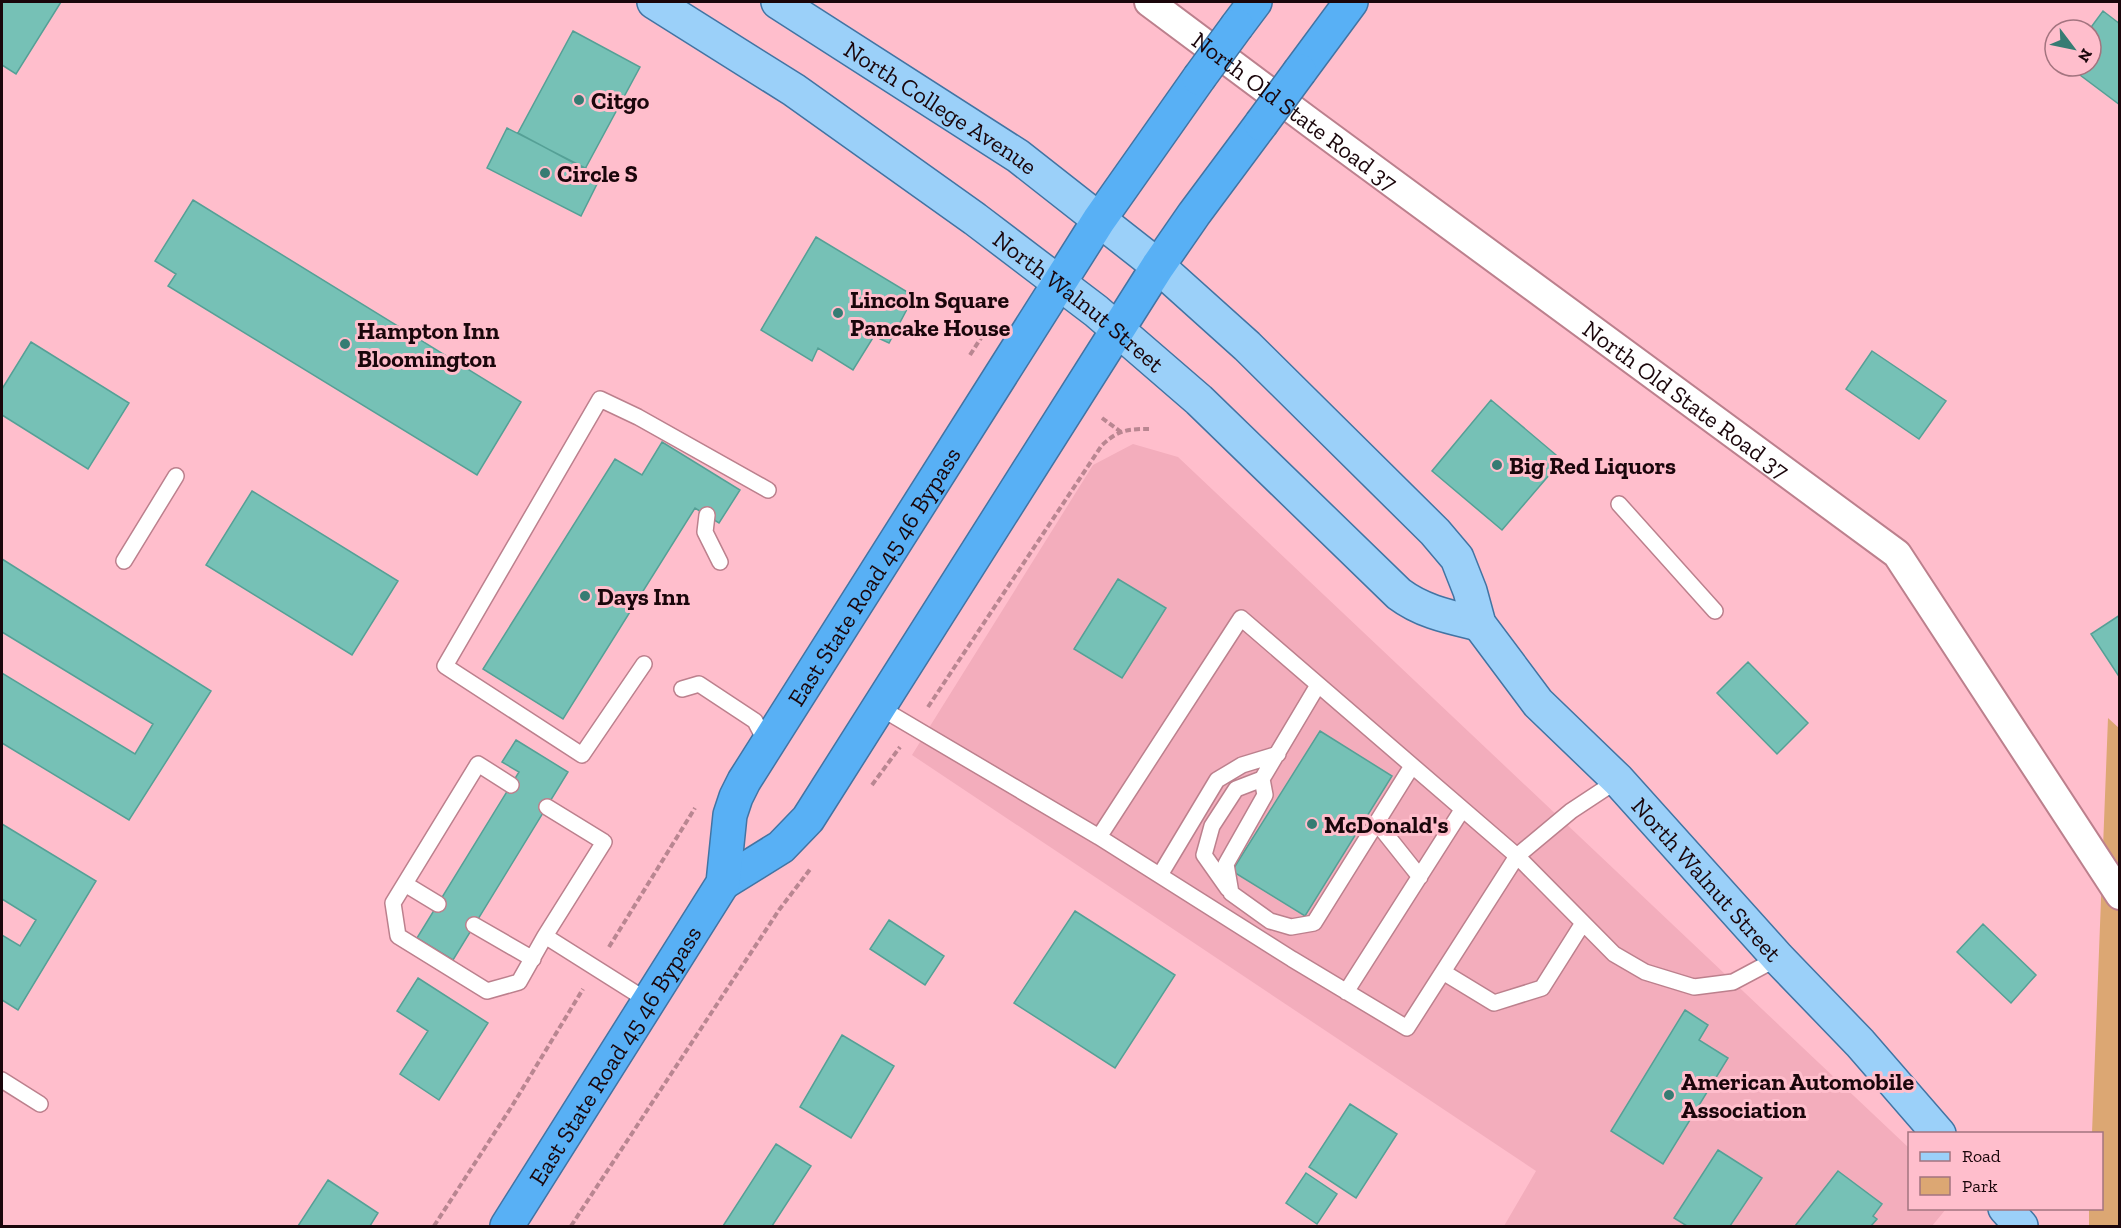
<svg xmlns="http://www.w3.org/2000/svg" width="2121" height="1228" font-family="'Zilla Slab',serif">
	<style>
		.built { fill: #f3adbc }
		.green { fill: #dca773 }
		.building { fill: #76c1b6; stroke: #55a096; stroke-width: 1.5 }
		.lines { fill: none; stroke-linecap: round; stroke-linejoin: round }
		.lane-casing { stroke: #bc808d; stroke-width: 18 }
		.street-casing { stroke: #bc808d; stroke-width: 32 }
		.primary-casing { stroke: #4274a3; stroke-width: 36 }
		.highway-casing { stroke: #4274a3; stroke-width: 36 }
		.path { stroke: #b98691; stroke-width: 4; stroke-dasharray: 6 3; stroke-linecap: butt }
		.lane { stroke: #fff; stroke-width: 15 }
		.street { stroke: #fff; stroke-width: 28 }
		.primary { stroke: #9bd0f9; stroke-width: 33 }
		.highway { stroke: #58b0f5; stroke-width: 33 }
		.highway-bridge-casing { stroke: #4274a3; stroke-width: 36; stroke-linecap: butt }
		.highway-bridge { stroke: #58b0f5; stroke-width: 33 }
		.poi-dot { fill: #367c73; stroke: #ffbecc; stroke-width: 2 }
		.labels { text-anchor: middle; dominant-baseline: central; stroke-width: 6; stroke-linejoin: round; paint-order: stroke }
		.poi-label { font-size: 24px; font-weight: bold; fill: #1a060b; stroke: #ffbecc; text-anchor: start }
		.street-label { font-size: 24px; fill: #1a060b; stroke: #ffbecc }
	</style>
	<rect width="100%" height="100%" fill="#ffbecc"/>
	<path class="built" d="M1133,444L1178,457L1909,1148L1910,1208L1946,1209L1932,1226H1504L1536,1171L912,755L1093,465Z"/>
	<path class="green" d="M2108,718L2120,729V1226H2089V1209L2102,1208V1134L2092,1133Z"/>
	<path class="building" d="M2,2H61L16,74L2,65Z
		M2103,11L2120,24V105L2068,66H2091V30H2089Z
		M573,31L640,67L585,169L518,133Z
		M507,128L601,176L581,216L487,168Z
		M193,200L521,402L477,475L168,286L176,274L155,261Z
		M816,237L914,296L889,343L874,336L853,370L818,348L812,361L761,330Z
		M31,342L129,403L88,469L2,415V389Z
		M1872,351L1946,401L1919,439L1846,389Z
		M1491,400L1562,460L1502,530L1432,471Z
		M662,442L740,490L719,523L695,508L563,719L483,669L615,459L642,475Z
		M252,491L398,581L352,655L206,565Z
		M2,559L211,691L129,820L2,743V673L135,754L153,724L2,632Z
		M1118,579L1166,608L1122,678L1074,649Z
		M2120,615V678L2091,634Z
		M1748,662L1808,723L1777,754L1717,693Z
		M1320,731L1392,776L1305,916L1232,871Z
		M516,740L568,772L453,960L417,938L519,772L502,762Z
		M2,824L96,881L18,1010L2,1000V935L20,946L36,920L2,899Z
		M1075,911L1175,975L1115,1068L1014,1003Z
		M889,920L944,956L925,985L870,949Z
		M1983,924L2036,975L2011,1003L1957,952Z
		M418,978L488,1023L439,1100L400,1074L428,1031L397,1011Z
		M1685,1010L1708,1025L1699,1040L1728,1058L1663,1164L1611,1131Z
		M842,1035L894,1066L851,1138L800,1107Z
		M1350,1104L1397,1134L1356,1198L1309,1167Z
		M776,1144L811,1166L772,1226H723Z
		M1718,1150L1762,1178L1730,1226H1687L1674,1218Z
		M1838,1171L1882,1204L1873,1216L1877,1219L1871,1226H1795Z
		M1306,1173L1337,1194L1317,1224L1286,1203Z
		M328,1180L378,1213L370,1226H298Z"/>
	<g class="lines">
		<defs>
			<path id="lane" d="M1619,504L1715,611
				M707,515L705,532L720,562
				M124,561L176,476
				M644,664L582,755L445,666L600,399L638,417L768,490
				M1318,685L1262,779L1265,795L1226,864L1231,893L1270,921L1291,927L1314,923L1412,766
				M682,689L699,684L755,721L767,744
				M879,707L1099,837L1292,959L1407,1028L1517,856L1571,811L1618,780
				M511,785L478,764L393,903L398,936L487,991L519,982L545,936L648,1001
				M1377,823L1420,877
				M1099,837L1241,618L1517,856L1614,954L1645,972L1694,987L1733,982L1778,958
				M1160,875L1217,780L1242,765L1278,754
				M405,884L438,904
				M1228,889L1204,855L1212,826L1236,789L1262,779
				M474,925L533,959
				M545,936L604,842L547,807
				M1443,972L1494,1003L1542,988L1583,923
				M1346,992L1462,810
				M2,1080L40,1104"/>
			<g id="street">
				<path id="s1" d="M1149,2L1311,123L1897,554L2120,895"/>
			</g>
			<g id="primary">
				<path id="s2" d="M654,2L794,90L975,219L1096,311L1199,400L1399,594C1423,612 1450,617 1479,624"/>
				<path id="s3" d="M778,2L1018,156L1158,266L1247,346L1435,532L1457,558L1470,591L1479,624L1538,703L1618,780L1778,958L1860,1043L1939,1134"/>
				<path d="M2005,1208L2021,1226"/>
			</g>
			<g id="highway">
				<path d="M1237,26L1255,2"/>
				<path d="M1300,71L1351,2"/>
				<path d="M723,883L781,847L808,819L1158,266L1194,214L1261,124"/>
				<path id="s4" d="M507,1226L723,883L730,815L736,797L744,781L1099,220L1199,78"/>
			</g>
		</defs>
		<use href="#lane" class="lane-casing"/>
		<use href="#street" class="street-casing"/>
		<use href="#primary" class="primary-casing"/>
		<use href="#highway" class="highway-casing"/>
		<path class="path" d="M970,355L981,338L983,328L989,332
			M1102,418L1121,432
			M928,707L1102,445C1120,429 1128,429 1151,429
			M872,785L900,747
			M609,947L695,808
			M434,1226L512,1106L583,989
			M571,1226L779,910L811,868"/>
		<use href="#lane" class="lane"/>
		<use href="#street" class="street"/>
		<use href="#primary" class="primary"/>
		<use href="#highway" class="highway"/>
		<defs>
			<path id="highway-bridge" d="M1199,78L1237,26
				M1261,124L1300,71"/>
		</defs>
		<use href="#highway-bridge" class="highway-bridge-casing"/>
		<use href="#highway-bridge" class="highway-bridge"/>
	</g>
	<g class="poi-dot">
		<circle cx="579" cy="100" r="6"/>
		<circle cx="545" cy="173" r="6"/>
		<circle cx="838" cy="313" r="6"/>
		<circle cx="345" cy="344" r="6"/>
		<circle cx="1497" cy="465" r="6"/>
		<circle cx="585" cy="596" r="6"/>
		<circle cx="1312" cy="824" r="6"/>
		<circle cx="1669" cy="1095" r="6"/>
	</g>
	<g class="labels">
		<g class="poi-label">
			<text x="591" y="100">Citgo</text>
			<text x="557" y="173">Circle S</text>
			<text x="850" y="299">Lincoln Square<tspan x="850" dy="28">Pancake House</tspan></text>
			<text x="357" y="330">Hampton Inn<tspan x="357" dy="28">Bloomington</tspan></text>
			<text x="1509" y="465">Big Red Liquors</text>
			<text x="597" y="596">Days Inn</text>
			<text x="1324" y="824">McDonald's</text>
			<text x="1681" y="1081">American Automobile<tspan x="1681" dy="28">Association</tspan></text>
		</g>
		<g class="street-label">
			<text stroke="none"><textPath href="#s3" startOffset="194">North College Avenue</textPath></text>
			<text stroke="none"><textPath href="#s1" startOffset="182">North Old State Road 37</textPath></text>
			<text stroke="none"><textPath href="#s2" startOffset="520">North Walnut Street</textPath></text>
			<text stroke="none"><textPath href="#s1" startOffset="668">North Old State Road 37</textPath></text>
			<text stroke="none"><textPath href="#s4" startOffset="753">East State Road 45 46 Bypass</textPath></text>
			<text stroke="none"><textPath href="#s3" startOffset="1294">North Walnut Street</textPath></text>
			<text stroke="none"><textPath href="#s4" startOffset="202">East State Road 45 46 Bypass</textPath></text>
		</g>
	</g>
	<rect width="2121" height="1228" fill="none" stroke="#1a060b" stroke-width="6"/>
	<rect x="1908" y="1132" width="195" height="78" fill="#ffbecc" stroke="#a3747f" stroke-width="1.5"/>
	<rect x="1920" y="1152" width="30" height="9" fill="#9bd0f9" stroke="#a3747f" stroke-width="1.5"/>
	<text x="1962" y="1162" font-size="18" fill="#1a060b">Road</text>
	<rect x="1920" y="1177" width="30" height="18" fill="#dca773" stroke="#a3747f" stroke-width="1.5"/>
	<text x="1962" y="1192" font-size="18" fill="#1a060b">Park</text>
	<g transform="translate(2073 48) rotate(122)"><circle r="28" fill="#ffbecc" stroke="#a3747f" stroke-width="1.5"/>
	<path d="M0-4.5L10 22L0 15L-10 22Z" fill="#367c73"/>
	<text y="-9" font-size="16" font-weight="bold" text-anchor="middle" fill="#1a060b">N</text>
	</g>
</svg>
